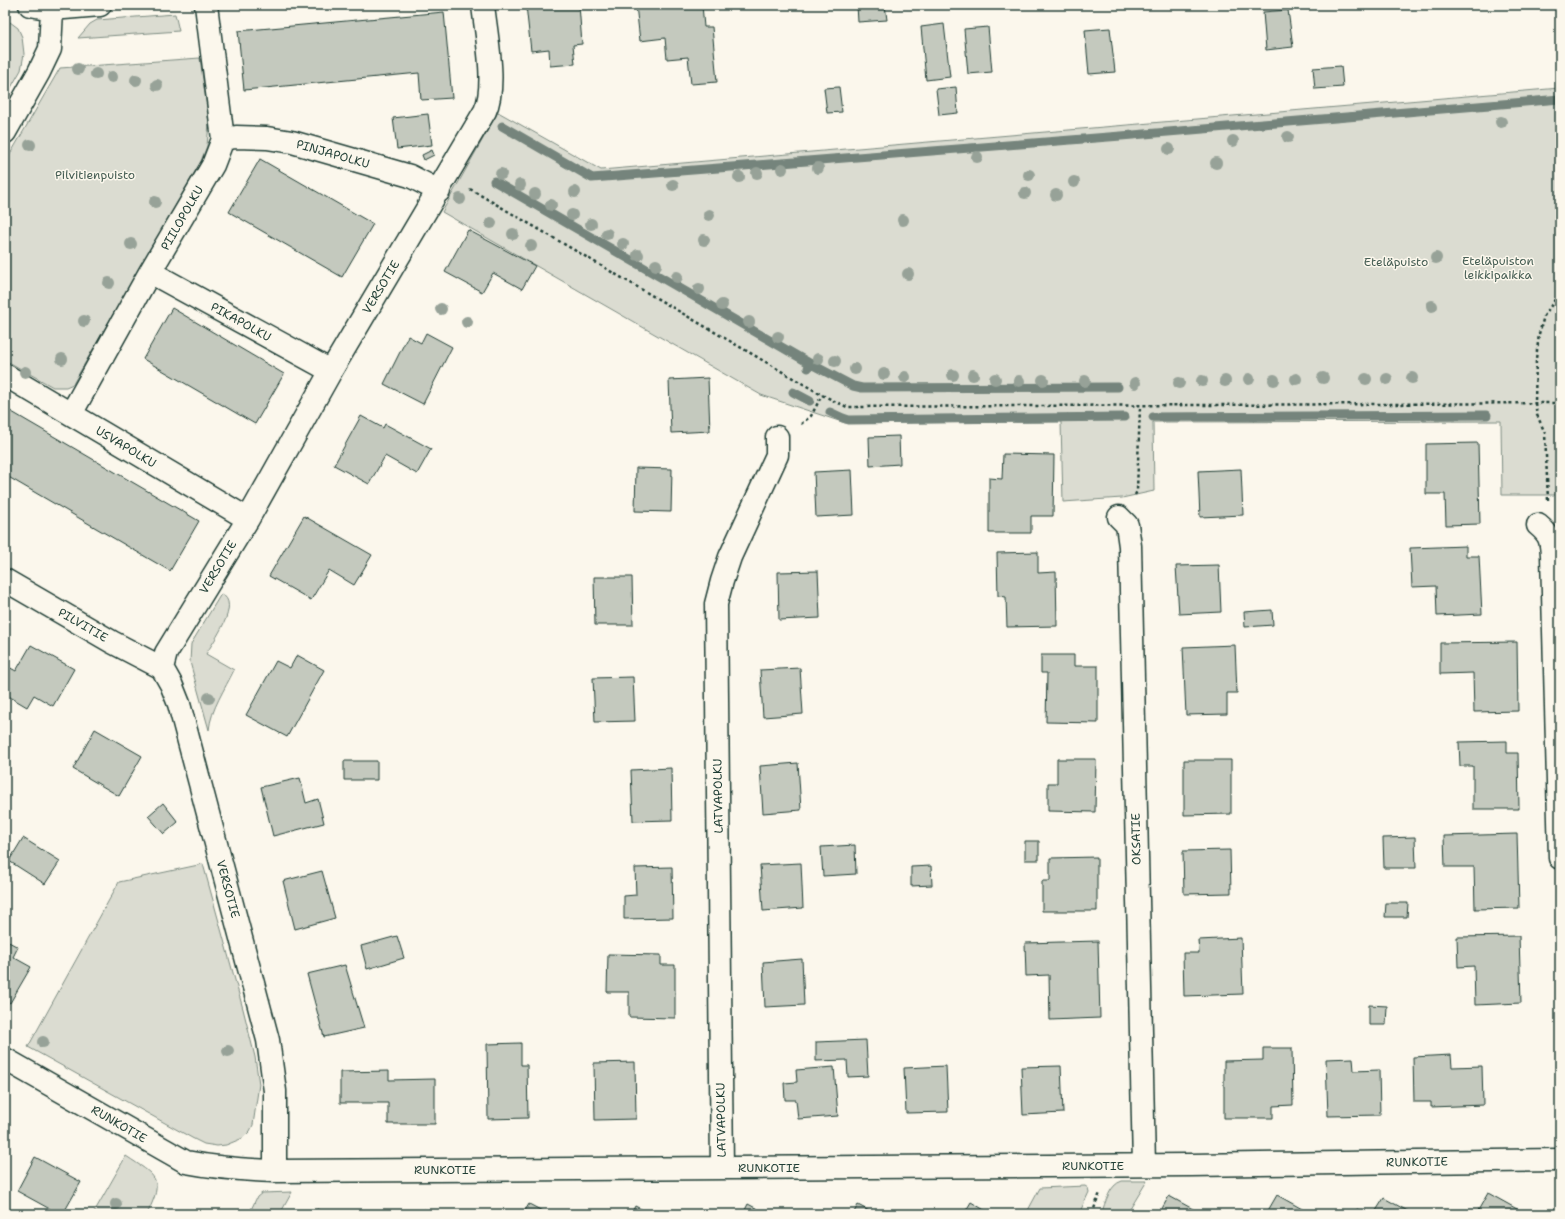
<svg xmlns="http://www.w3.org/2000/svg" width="1565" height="1219" font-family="'Shantell Sans',sans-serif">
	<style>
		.green { fill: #dbdcd1; stroke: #7d8c82 }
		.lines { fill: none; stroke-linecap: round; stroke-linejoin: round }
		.stream { stroke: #74847b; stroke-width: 9 }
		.building { fill: #c4c9be; stroke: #1f3d34 }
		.minor-casing { stroke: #1f3d34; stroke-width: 25 }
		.path { stroke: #1f3d34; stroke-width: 2.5; stroke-dasharray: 3 3; stroke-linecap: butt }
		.minor { stroke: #fbf7ec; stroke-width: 22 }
		.tree { fill: #97a298 }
		.labels { text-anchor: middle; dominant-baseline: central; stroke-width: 3; stroke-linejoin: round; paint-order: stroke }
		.street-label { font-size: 12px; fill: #1f3d34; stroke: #fbf7ec }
		.park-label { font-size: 12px; fill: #455d53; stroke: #fbf7ec }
	</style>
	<rect width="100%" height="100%" fill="#fbf7ec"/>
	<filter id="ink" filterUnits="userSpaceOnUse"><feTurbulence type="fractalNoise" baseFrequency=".025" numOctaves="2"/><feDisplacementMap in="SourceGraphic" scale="8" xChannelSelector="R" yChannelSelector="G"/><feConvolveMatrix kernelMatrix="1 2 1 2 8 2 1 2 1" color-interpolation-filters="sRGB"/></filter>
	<g filter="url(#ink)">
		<path class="green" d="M175,14L179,31L78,38L90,24L97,20Z
			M10,22L18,28L22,37L24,54L21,70L5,98V31Z
			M200,58L209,123L207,146L201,161L73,384L66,387H53L5,360V163L60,68Z
			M1560,88V495H1502L1501,421L1153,422L1154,491L1122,498L1063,502L1061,422L845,423L761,395L442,212L498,112L601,170Z
			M221,594C242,603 213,642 206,654L234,670C225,689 211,709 209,730L190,662L191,644Z
			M203,864L243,1009L255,1057L259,1084L253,1125L250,1131L243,1138L226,1145L217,1146L204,1144L192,1138L28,1047L119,882Z
			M126,1156C156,1176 165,1178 147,1214H93Z
			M1122,1181H1147L1127,1214H1101C1106,1202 1109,1185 1122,1181Z
			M1085,1186L1088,1188L1089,1192L1079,1214H1026L1040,1188Z
			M292,1192L280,1214H249L257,1197L262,1193Z"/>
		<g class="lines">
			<path class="stream" d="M502,126L592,178L1121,136L1560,99
				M494,181L811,364L808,368
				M811,364L853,386L862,388L1118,387
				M793,392L810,401
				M830,412L843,418L849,420L1125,417
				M1153,417L1487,415"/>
		</g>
		<path class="building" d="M526,5H579L582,44L573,45L575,64L550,66L549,49L531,51Z
			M636,5H702L704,27H712L717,82L691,84L688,57L667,59L665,38L640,41Z
			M857,5H885L887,20L858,22Z
			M1288,10L1293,47L1266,50L1263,12Z
			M444,12L452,98L421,100L419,73L244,90L238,31Z
			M944,24L950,77L926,80L921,27Z
			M988,27L992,72L968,74L964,29Z
			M1110,28L1115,72L1089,74L1085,30Z
			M1341,66L1343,87L1315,89L1313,68Z
			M839,87L842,112L827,113L824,88Z
			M956,87L958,113L939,115L936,89Z
			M428,114L432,145L397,149L393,118Z
			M432,150L434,155L424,160L422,155Z
			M260,159L373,224L342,277L229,212Z
			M468,230L535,266L522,289L493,273L482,292L445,272Z
			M172,308L284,374L255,424L143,359Z
			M426,333L452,347L423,404L384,384L408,336L421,343Z
			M708,378L710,431L671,433L669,380Z
			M5,408L199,521L170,571L5,475Z
			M361,416L383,428L385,424L431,449L417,474L385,456L369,484L334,465Z
			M899,436L900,464L870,466L869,437Z
			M1478,443L1480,524L1446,525L1445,494H1426V444Z
			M1003,454L1054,455L1053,516H1031V533H989V478L1002,479Z
			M636,468L672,469L671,512L635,511Z
			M1241,469L1243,515L1200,517L1198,471Z
			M852,470L854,515L816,517L814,472Z
			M304,516L372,555L354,585L329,570L311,600L269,576Z
			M1466,546V556H1479L1482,614L1437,616L1436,586L1412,587L1410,548Z
			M1038,552V573L1056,572L1057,626L1007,627L1006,597L998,596L997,553Z
			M1219,565L1221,612L1179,614L1176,566Z
			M818,571L820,618L779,620L778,572Z
			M594,577H632L633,625H595Z
			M1272,610L1273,625L1245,627L1244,612Z
			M1517,642L1518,711L1474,712L1473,673L1440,674V643Z
			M31,645L74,669L53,706L34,695L27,707L5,694V665L16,671Z
			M1235,645L1237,693H1227V714L1186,715L1183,647Z
			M297,655L324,670L287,737L246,715L276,661L290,668Z
			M1041,655H1074V666H1098V723L1046,722L1047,673H1041Z
			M800,668L803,714L763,717L760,670Z
			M633,677L635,721L595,722L593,678Z
			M95,729L142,756L119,796L73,769Z
			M1507,741V753H1518L1519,809H1473V766H1460L1459,742Z
			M1057,759H1096L1095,812L1048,811V783H1057Z
			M1184,760H1231V814L1184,815Z
			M344,761H377V780H344Z
			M798,763L801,810L763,813L760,766Z
			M671,768L672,820L633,821L631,770Z
			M300,778L306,803L318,799L324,823L273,836L261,787Z
			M163,803L178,822L164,834L148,816Z
			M1517,834L1519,908L1475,909L1474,867H1445L1444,836Z
			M1415,837L1416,868H1384L1383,838Z
			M23,838L60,861L45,884L9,861Z
			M1025,841H1039V860H1025Z
			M855,845L856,874L823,876L821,847Z
			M1230,850L1231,893L1184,894L1183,851Z
			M1097,857V911H1042V881H1050V858Z
			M801,863L803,908L763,911L760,865Z
			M931,866L932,885L911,886V867Z
			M672,867L673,918L624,919V896L636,895L635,868Z
			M322,871L335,918L295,929L283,881Z
			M1386,903H1408L1407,917H1385Z
			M397,936L404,958L367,969L361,946Z
			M1519,936L1521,1003L1475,1005L1474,966L1458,967L1457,937Z
			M1241,938L1243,994L1184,996L1183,953H1199L1198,940Z
			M5,940L18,947L13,957L31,967L10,1003L5,1000Z
			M1098,941L1100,1018L1050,1020L1049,975L1026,976L1025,943Z
			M608,954L661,955V965H675V1018L629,1017V992H607Z
			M802,959L804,1005L765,1007L763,962Z
			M345,965L364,1028L324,1037L307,974Z
			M1369,1005L1387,1006L1386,1025H1369Z
			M866,1040L868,1076L848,1077L847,1060L816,1061V1042Z
			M521,1043V1065H527L528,1118L488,1119L487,1044Z
			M1263,1048H1292L1293,1105L1273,1106V1118H1224V1061L1263,1060Z
			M1451,1055L1452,1067L1482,1066L1483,1105L1431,1107V1102H1414L1413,1057Z
			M1353,1058L1354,1071L1379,1070L1380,1115L1328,1116L1326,1059Z
			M635,1062L636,1119L595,1120L594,1063Z
			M946,1066L948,1112L906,1113L904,1068Z
			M1061,1066L1063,1113L1023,1115L1021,1067Z
			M834,1067L838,1116L798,1119L796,1100H785L784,1083L797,1082L796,1070Z
			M389,1071V1080L435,1079V1124H388V1103H340V1072Z
			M35,1157L81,1182L63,1214H59L17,1191Z
			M1488,1193L1526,1214H1476Z
			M1277,1195L1311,1214H1266Z
			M1169,1196L1202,1214H1159Z
			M1384,1198L1413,1214H1374Z
			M971,1202L991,1214H964Z
			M529,1204L548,1214H523Z
			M748,1204L767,1214H743Z
			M858,1205L875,1214H853Z
			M635,1206L651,1214H631Z
			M317,1209L325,1214H314Z
			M424,1209L432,1214H421Z
			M1357,1209L1366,1214H1355Z"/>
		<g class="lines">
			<defs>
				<path id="minor" d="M30,5L52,9L100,5
					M5,132L39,72L50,49L52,9
					M223,139L236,137L267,138L292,142L410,176L439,191
					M150,272L331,371
					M5,375L248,519
					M71,414L150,272L213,165L223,139L206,5
					M1119,517L1127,525L1130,546L1144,1165
					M1538,525C1550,535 1551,540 1552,555L1560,858
					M5,580L112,642L162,668
					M5,1059L186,1162C217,1168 244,1170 275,1171L1191,1165L1560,1160
					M722,1168L716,604L722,581L730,557L777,455V437
					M275,1171V1091L268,1040L179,704L171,684L162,668L166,653L248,519L331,371L485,111C497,86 486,34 483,5"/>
			</defs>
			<use href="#minor" class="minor-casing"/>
			<path class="path" d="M470,189L822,395L847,407L1560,403
				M801,424L811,416L822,395
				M1135,495L1137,491L1140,406
				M1548,500L1545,433L1537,415L1535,403L1536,359L1539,334L1544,316L1560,292
				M1092,1214L1100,1193"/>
			<use href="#minor" class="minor"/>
		</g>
		<g class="tree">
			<circle cx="78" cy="69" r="6"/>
			<circle cx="96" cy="74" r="6"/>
			<circle cx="112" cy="77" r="6"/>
			<circle cx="136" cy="80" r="6"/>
			<circle cx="157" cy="85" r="6"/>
			<circle cx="1501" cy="122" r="6"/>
			<circle cx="1288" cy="137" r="6"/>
			<circle cx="1233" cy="141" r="6"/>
			<circle cx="30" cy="145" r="6"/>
			<circle cx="1169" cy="149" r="6"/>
			<circle cx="977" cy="157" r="6"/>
			<circle cx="1216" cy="163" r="6"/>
			<circle cx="818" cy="168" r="6"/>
			<circle cx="782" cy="169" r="6"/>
			<circle cx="757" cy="173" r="6"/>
			<circle cx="501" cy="174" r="6"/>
			<circle cx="1029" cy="175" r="6"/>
			<circle cx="739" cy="177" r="6"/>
			<circle cx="1074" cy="182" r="6"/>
			<circle cx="520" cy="185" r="6"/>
			<circle cx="673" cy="185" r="6"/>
			<circle cx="575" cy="192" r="6"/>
			<circle cx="1025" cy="193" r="6"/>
			<circle cx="535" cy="194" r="6"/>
			<circle cx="1056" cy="195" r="6"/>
			<circle cx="460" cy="199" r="6"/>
			<circle cx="155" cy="202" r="6"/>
			<circle cx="551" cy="205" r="6"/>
			<circle cx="572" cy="215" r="6"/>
			<circle cx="709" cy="215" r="6"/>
			<circle cx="903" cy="220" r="6"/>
			<circle cx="491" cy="223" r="6"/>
			<circle cx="591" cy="224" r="6"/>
			<circle cx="513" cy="234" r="6"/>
			<circle cx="607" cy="234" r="6"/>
			<circle cx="704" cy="240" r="6"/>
			<circle cx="131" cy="244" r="6"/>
			<circle cx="623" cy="244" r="6"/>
			<circle cx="531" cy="246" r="6"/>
			<circle cx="638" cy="255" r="6"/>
			<circle cx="1436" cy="258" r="6"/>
			<circle cx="656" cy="265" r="6"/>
			<circle cx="908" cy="274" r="6"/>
			<circle cx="677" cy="277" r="6"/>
			<circle cx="109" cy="283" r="6"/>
			<circle cx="699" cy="289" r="6"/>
			<circle cx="722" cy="305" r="6"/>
			<circle cx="1432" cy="306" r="6"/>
			<circle cx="441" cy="309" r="6"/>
			<circle cx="84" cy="321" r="6"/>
			<circle cx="467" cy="322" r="6"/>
			<circle cx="749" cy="322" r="6"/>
			<circle cx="778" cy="337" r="6"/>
			<circle cx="62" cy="359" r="6"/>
			<circle cx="818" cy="359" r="6"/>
			<circle cx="835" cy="361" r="6"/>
			<circle cx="855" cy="369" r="6"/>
			<circle cx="25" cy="372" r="6"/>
			<circle cx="884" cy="374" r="6"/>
			<circle cx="953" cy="375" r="6"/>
			<circle cx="973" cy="375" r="6"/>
			<circle cx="905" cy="377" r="6"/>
			<circle cx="1323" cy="378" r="6"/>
			<circle cx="1412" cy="378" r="6"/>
			<circle cx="995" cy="379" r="6"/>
			<circle cx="1249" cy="379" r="6"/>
			<circle cx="1296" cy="379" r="6"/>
			<circle cx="1366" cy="379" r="6"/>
			<circle cx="1387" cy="379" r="6"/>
			<circle cx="1043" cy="380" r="6"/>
			<circle cx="1274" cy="380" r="6"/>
			<circle cx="1019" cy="381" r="6"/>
			<circle cx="1085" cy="381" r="6"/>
			<circle cx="1202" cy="381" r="6"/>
			<circle cx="1225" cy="381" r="6"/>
			<circle cx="1135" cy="383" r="6"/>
			<circle cx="1179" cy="383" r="6"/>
			<circle cx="209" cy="698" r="6"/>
			<circle cx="43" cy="1042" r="6"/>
			<circle cx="228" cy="1051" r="6"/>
			<circle cx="116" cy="1204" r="6"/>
		</g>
	</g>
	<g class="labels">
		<g class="street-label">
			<text transform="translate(333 154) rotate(16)">PINJAPOLKU</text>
			<text transform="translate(182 218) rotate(-60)">PIILOPOLKU</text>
			<text transform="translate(381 287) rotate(-59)">VERSOTIE</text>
			<text transform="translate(241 322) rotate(29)">PIKAPOLKU</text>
			<text transform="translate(126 447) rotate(31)">USVAPOLKU</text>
			<text transform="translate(218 567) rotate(-59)">VERSOTIE</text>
			<text transform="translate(83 625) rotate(30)">PILVITIE</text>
			<text transform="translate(718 796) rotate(-91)">LATVAPOLKU</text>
			<text transform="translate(1136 839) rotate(-91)">OKSATIE</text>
			<text transform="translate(228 889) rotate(75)">VERSOTIE</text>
			<text transform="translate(721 1120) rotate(-91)">LATVAPOLKU</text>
			<text transform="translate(119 1124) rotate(30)">RUNKOTIE</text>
			<text transform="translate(1417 1162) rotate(-1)">RUNKOTIE</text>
			<text x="1093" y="1166">RUNKOTIE</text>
			<text x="769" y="1168">RUNKOTIE</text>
			<text x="445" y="1170">RUNKOTIE</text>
		</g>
		<g class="park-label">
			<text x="95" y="175">Pilvitienpuisto</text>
			<text x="1498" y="261">Eteläpuiston<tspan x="1498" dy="14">leikkipaikka</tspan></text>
			<text x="1396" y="262">Eteläpuisto</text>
		</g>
	</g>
	<rect width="1565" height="1219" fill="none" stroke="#fbf7ec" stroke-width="20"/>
	<rect x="10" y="10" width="1545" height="1199" fill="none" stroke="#1f3d34" stroke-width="1.5" filter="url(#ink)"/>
</svg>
